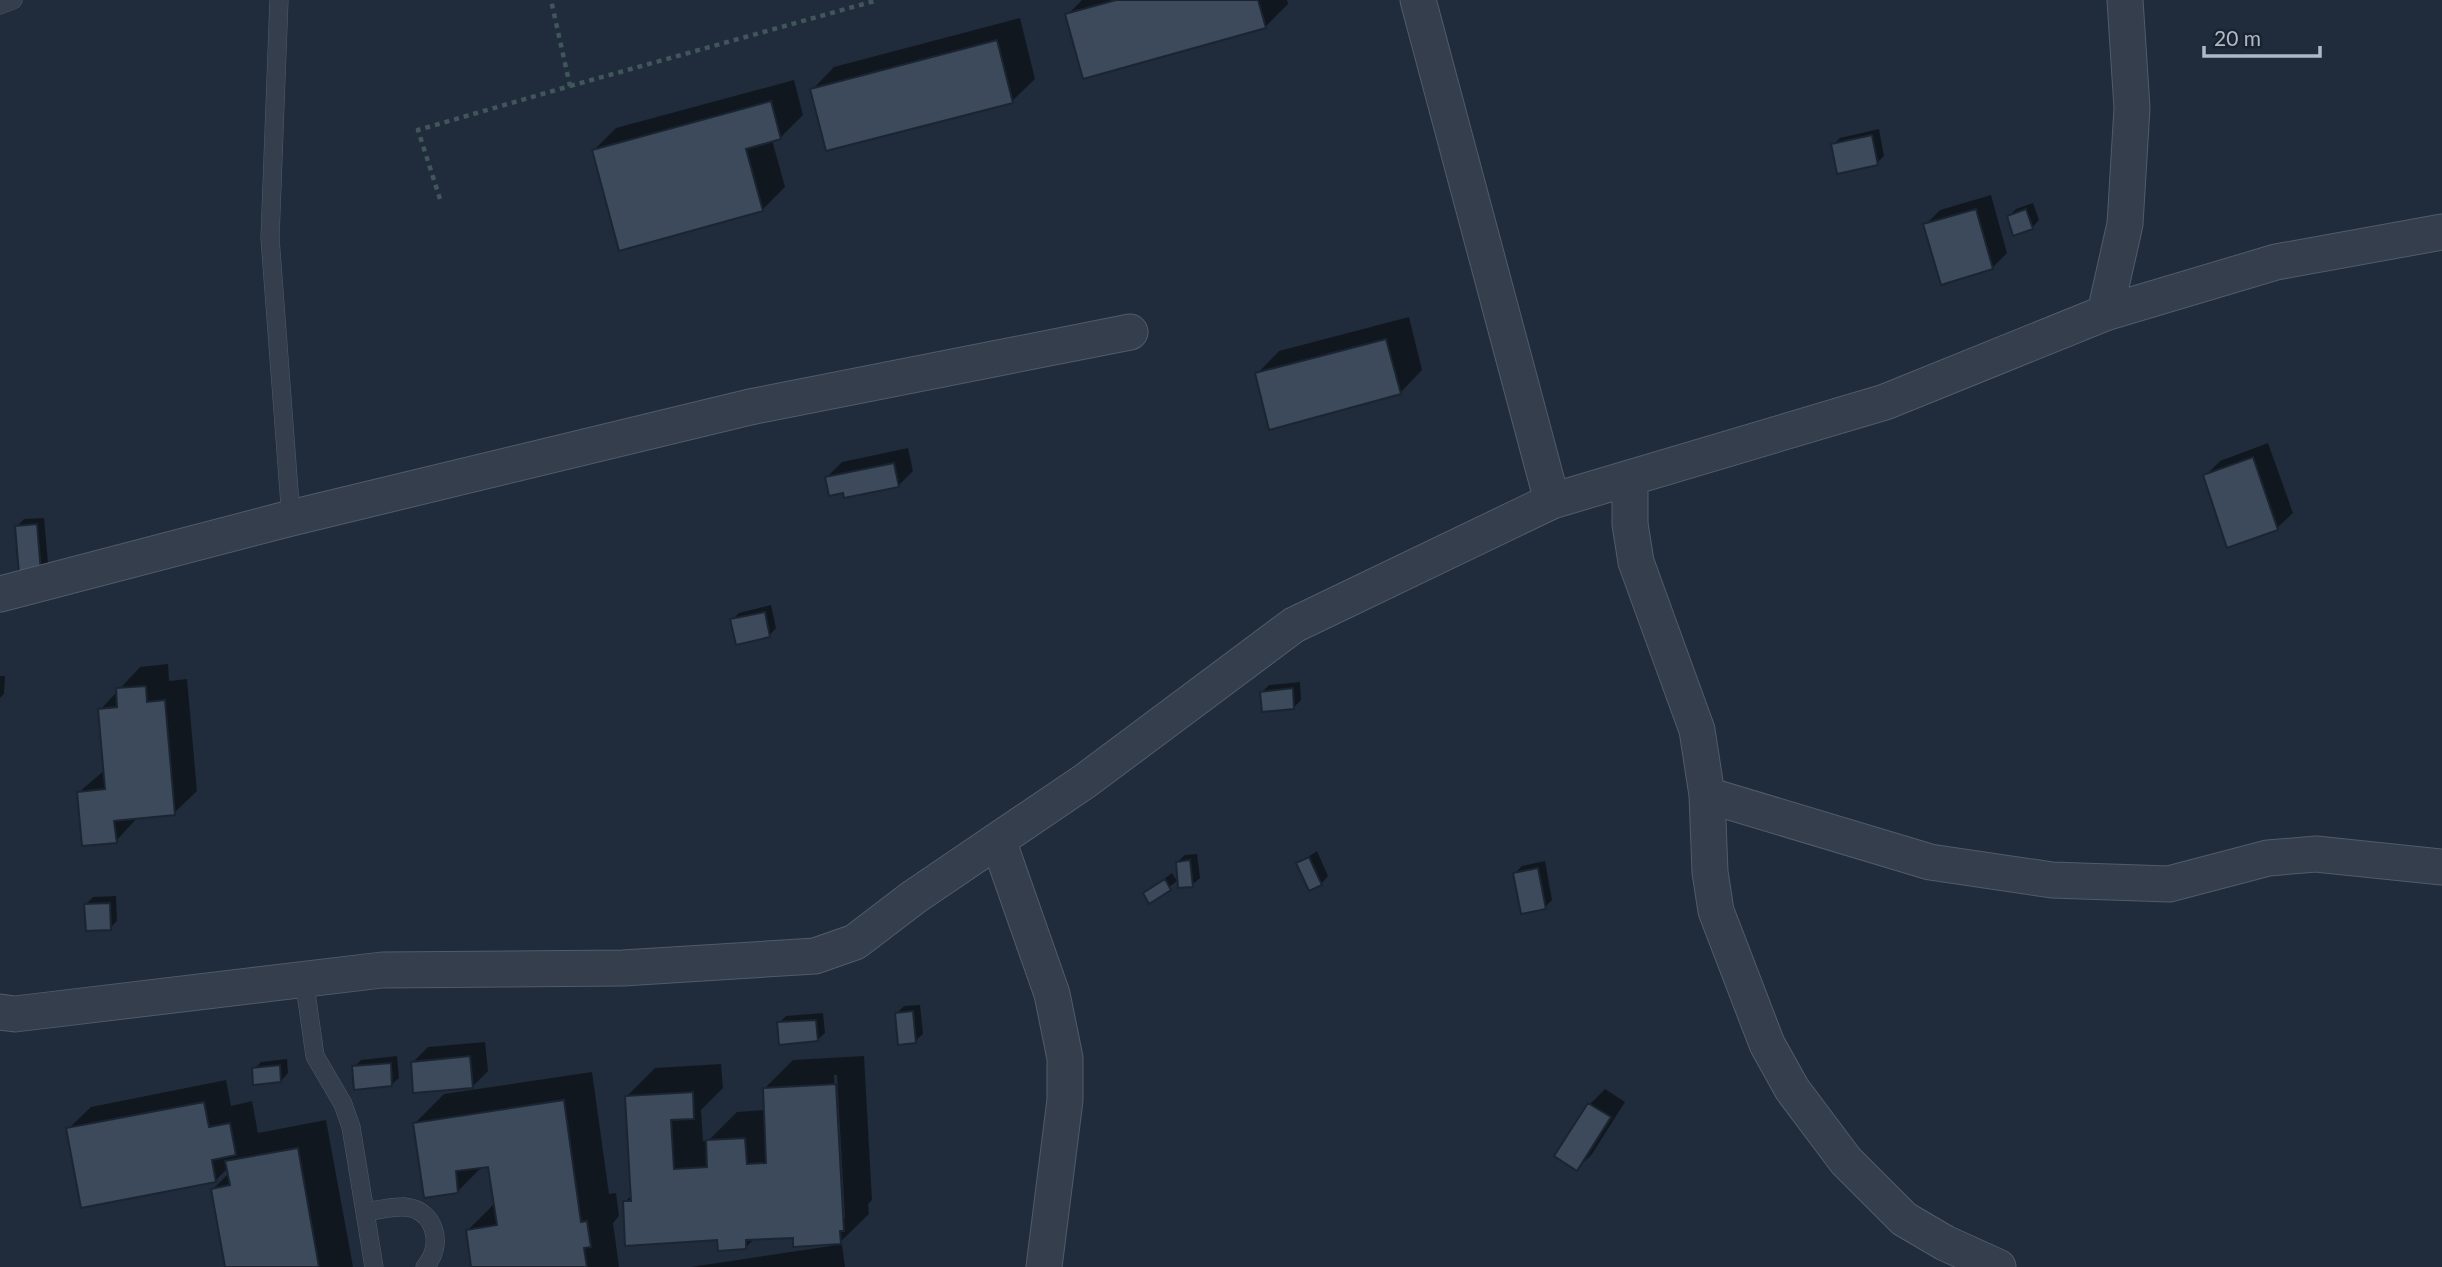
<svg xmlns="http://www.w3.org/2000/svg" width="2442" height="1267" font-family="Lato,sans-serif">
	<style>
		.shadow { fill: #0007; fill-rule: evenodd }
		.building { fill: #3c4a5b; stroke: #1b2532; stroke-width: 2 }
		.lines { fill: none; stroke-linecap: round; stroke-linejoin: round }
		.service-casing { stroke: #525b69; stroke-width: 19 }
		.minor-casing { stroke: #525b69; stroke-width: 37 }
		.path { stroke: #40565a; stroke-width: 4.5; stroke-dasharray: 5 5; stroke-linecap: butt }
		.service { stroke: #343e4c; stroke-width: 18 }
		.minor { stroke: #343e4c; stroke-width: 35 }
	</style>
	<rect width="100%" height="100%" fill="#202c3b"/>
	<path class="shadow" d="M1082,0H1287L1288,4L1265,27L1067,15Z
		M1020,18L1035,79L1012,101L812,90L834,67Z
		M794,80L803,115L781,137L772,140L785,187L762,210L594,150L616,128Z
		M1879,129L1884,156L1877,163L1833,145L1840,138Z
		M1991,195L2007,253L1992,268L1925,225L1940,210Z
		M2033,203L2039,220L2032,228L2009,216L2016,209Z
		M1409,317L1422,370L1400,393L1257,374L1279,351Z
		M2268,443L2293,513L2277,528L2205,476L2220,461Z
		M908,448L913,471L898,486L844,491L827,477L842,462Z
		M44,518L48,563L40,570L17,526L24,519Z
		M771,605L776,628L769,636L732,620L739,613Z
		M168,664L169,681L187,679L197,791L174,813L138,817L116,841L79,792L105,770L100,710L140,667Z
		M0,676H5L4,694L0,698Z
		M1300,682L1301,700L1294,707L1262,692L1269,685Z
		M1317,851L1328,876L1321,884L1298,864Z
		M1197,854L1200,878L1192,885L1177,862L1185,855Z
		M1545,861L1552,900L1545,907L1515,873L1522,866Z
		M1172,873L1177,881L1150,901L1145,893Z
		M116,896L117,921L110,928L86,904L93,897Z
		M920,1005L923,1034L915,1041L897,1013L904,1006Z
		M823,1013L825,1033L817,1040L779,1023L786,1016Z
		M485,1042L488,1071L473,1086L412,1063L428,1047Z
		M397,1056L399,1078L391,1085L354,1067L361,1060Z
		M864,1056L872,1200L868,1204L869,1214L837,1245H842L845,1267H691L831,1246V1243L795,1236L755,1238L745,1248L625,1202L632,1195L626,1097L655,1068L721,1064L723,1088L701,1110L703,1141H708L737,1112L765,1110L764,1089L793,1060ZM834,1075H837L845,1218H841Z
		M287,1059L288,1073L281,1081L254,1069L261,1062Z
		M592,1072L609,1194L616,1193L619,1216L613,1223L619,1267H473L468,1230L495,1203L490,1165L483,1166L458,1191L415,1123L444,1094Z
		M226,1080L231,1106L252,1101L258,1133L326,1120L353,1267H227L213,1189L229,1173L228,1168L215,1181L68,1129L91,1107Z
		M1605,1089L1625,1102L1592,1154L1577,1169L1556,1156L1590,1104Z"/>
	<path class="building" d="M1116,0H1258L1266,28L1083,79L1065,14Z
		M997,40L1013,103L826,151L810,89Z
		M771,101L781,139L746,149L763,211L619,251L592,150Z
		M1872,135L1878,165L1837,174L1831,144Z
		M1976,209L1993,269L1941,285L1923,224Z
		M2026,209L2033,229L2013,236L2007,216Z
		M1386,339L1401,394L1269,430L1255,373Z
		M2253,457L2278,530L2227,548L2203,475Z
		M894,463L899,487L844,498L843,493L829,496L825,477Z
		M37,524L41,572L19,574L15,526Z
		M765,612L770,637L736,645L730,619Z
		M146,686L147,702L165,700L175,815L114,821L117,843L82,846L77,792L105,789L98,709L117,707L116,688Z
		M1293,688L1294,709L1262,712L1260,692Z
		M1309,857L1322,885L1309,891L1296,863Z
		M1190,860L1193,887L1178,888L1176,862Z
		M1538,868L1546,909L1521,914L1513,873Z
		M1165,879L1171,890L1149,904L1143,893Z
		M110,903L111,930L86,931L84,904Z
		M913,1011L916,1043L898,1045L895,1013Z
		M816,1020L818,1041L779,1045L777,1022Z
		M470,1056L473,1088L413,1093L411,1062Z
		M391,1063L392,1086L354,1090L352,1066Z
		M280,1065L281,1082L253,1085L252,1068Z
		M836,1084L844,1231H840L841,1244L793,1247V1238L746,1240V1249L718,1251L717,1240L625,1246L623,1201H631L625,1096L693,1092L694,1119L671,1120L674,1169L707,1167L706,1140L745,1138L747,1164L766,1163L763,1088Z
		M564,1100L581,1222L587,1221L591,1247L584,1248L587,1267H471L466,1230L497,1225L488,1167L456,1171L458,1193L424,1198L413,1123Z
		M204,1102L209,1127L230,1123L236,1155L212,1160L216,1182L81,1208L66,1128Z
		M1588,1103L1611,1117L1577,1171L1554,1156Z
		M298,1148L319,1267H225L211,1189L230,1185L225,1161Z"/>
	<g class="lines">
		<defs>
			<path id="service" d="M279,0L270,238L291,518
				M0,5L13,0
				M304,979L315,1056L343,1104L351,1127L374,1267
				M365,1212C378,1210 392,1206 405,1207C436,1210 444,1246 425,1267"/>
			<path id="minor" d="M1418,0L1552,501
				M2105,313L2125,224L2132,108L2125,0
				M1630,478V524L1636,562L1697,730L1707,795L1710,872L1716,911L1767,1044L1792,1089L1846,1161L1904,1219L1945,1243L1998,1267
				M0,594L291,518L750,407L1130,332
				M1707,795L1930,862L2052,880L2169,884L2268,858L2316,854L2442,867
				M998,840L1052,994L1065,1058V1100L1044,1267
				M0,1012L15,1014L382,970L623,968L815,956L855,942L914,897L1085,781L1294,625L1552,501L1885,402L2105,313L2276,262L2442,232"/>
		</defs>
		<use href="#service" class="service-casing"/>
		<use href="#minor" class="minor-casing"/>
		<path class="path" d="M570,86L878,0
			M440,199L418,130L570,86L551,0"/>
		<use href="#service" class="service"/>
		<use href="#minor" class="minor"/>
	</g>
	<path d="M2204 46v10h116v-10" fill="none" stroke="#afb8c8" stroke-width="3.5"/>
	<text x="2214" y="46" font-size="21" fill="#afb8c8" stroke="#192330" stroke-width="5" paint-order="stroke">20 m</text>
</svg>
